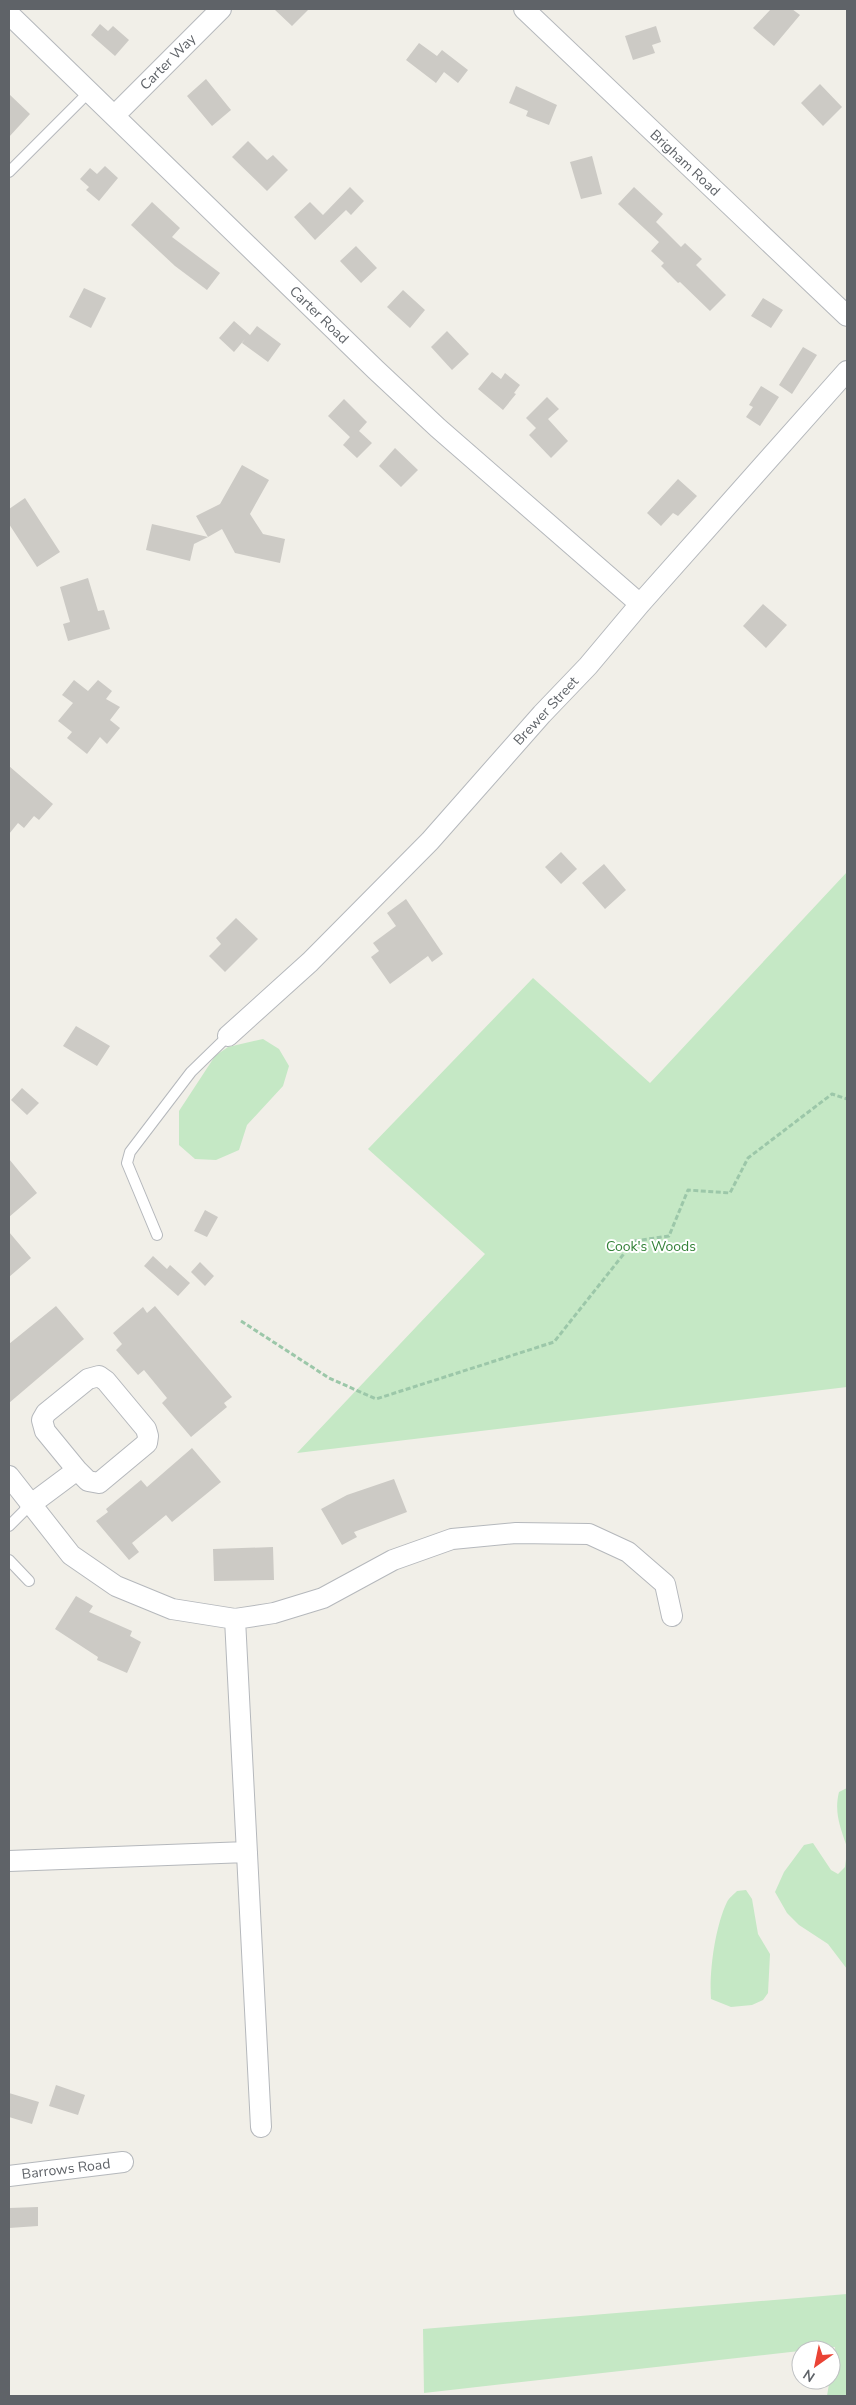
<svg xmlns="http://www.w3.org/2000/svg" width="856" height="2405" font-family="'Nunito Sans',sans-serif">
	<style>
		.green { fill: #c5e8c5 }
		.building { fill: #cccac5 }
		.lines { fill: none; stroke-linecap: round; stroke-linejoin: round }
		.service-casing { stroke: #b5b8bc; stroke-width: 12 }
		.minor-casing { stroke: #b5b8bc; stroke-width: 22 }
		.path { stroke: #9cc7a9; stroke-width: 3; stroke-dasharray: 5 2.5; stroke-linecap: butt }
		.service { stroke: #fff; stroke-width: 10 }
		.minor { stroke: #fff; stroke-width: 20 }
		.labels { text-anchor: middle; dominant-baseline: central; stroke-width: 4; stroke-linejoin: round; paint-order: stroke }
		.street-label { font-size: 14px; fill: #5f6368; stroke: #fff }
		.park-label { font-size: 14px; fill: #348238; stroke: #fff }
	</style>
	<rect width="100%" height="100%" fill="#f1efe8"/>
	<path class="green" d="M847,872V1387L297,1453L485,1254L368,1149L533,978L650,1083Z
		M263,1039L279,1049L289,1066L283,1086L247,1125L239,1150L216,1160L195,1159L179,1145V1111L215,1056L228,1047Z
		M847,1788V1847C840,1827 834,1812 839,1792Z
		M813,1843L831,1870L838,1874L845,1867L847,1851V1969L828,1944L799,1925L787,1913L775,1892L784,1872L804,1845Z
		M746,1890L752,1899L758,1934L770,1954L768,1993L763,2000L752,2005L731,2007L711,1999C709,1972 715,1927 727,1902C729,1898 734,1894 737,1891Z
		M847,2294V2396H827L835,2347L424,2393L423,2329Z"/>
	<path class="building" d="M274,9H309L292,26Z
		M771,9H792L800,15L774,46L753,28Z
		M100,24L108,31L113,26L129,40L115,56L91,35Z
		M656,26L661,42L652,45L655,53L633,60L625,36Z
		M419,43L437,56L442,50L468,70L458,83L444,72L436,83L406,60Z
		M206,79L231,110L212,126L187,96Z
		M820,84L842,107L823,126L801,103Z
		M516,86L557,105L549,125L526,116L528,111L509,103Z
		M9,94L30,114L9,137Z
		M248,141L267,160L273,155L288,170L267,191L232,157Z
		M592,156L602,194L581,199L570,162Z
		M105,166L118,178L99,201L86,190L89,187L80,179L90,168L97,174Z
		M350,187L364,201L351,215L346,210L315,240L294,217L310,202L323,215Z
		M634,187L663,214L656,222L681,247L685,243L702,259L696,265L726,295L710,311L680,282L678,283L661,266L664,263L651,251L659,242L618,204Z
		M152,202L180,228L172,237L220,273L207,290L175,266L131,225Z
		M356,246L377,268L361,283L340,261Z
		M84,288L106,298L91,328L69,317Z
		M403,290L425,310L410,328L387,307Z
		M763,298L783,310L771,328L751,316Z
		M234,321L250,335L257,326L281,344L268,362L242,343L245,339L234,352L219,338Z
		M447,331L469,354L452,370L431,347Z
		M803,347L817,355L792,394L779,385Z
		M492,372L501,379L505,373L520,385L514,393L516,394L503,410L478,389Z
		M761,386L779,397L760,426L746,417L753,407L749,405Z
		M547,397L559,409L548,419L568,441L551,458L529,435L536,428L526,418Z
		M344,399L367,422L359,431L372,443L357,458L343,445L350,437L328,416Z
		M395,448L418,470L401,487L379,466Z
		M242,465L269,480L250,514L263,534L285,539L280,563L235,553L222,529L208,537L196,516L220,504Z
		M678,479L697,496L678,516L673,513L661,526L647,513Z
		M25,498L60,552L37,567L9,524V509Z
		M152,524L208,537L194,544L190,561L146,550Z
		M88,578L98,611L104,610L110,629L68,641L63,624L70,622L60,587Z
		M763,604L787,625L766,648L743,626Z
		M74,680L88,691L98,680L112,691L106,699L120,707L110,720L120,728L107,744L100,737L87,754L67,738L72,732L58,721L73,703L62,695Z
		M9,766L53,804L39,820L34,816L24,828L18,823L9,834Z
		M561,852L577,869L561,884L545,867Z
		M604,864L626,890L605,909L582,883Z
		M406,899L443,954L432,962L428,956L390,984L371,957L379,951L373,943L396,926L387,913Z
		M236,918L258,939L225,972L209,956L221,944L216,938Z
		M76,1026L110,1046L97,1066L63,1046Z
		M22,1088L39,1103L27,1115L11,1100Z
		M9,1159L37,1193L9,1217Z
		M205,1210L218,1217L207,1237L194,1231Z
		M9,1232L31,1258L9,1277Z
		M153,1256L167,1269L170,1265L190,1283L178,1296L144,1266Z
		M200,1262L214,1276L205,1286L191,1272Z
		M56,1306L84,1339L9,1403V1344Z
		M155,1306L232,1397L224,1403L227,1407L191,1437L162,1403L167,1398L144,1370L138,1375L116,1350L122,1344L113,1333L143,1307L147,1313Z
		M192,1448L221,1482L172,1522L166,1515L132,1543L139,1552L129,1560L96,1521L108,1512L106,1509L141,1480L147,1487Z
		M394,1479L407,1512L354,1532L357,1537L342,1545L321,1509L347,1495Z
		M273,1547L274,1580L214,1581L213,1549Z
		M76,1596L93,1606L89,1612L132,1631L130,1636L141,1642L127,1673L97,1660L98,1657L55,1629Z
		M56,2085L85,2095L78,2115L49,2106Z
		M9,2093L39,2102L32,2124L9,2117Z
		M38,2207V2226L9,2228V2208Z"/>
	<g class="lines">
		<defs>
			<path id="service" d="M9,172L89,92
				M157,1235L127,1163L130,1152L191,1072L228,1036
				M9,1526L30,1505
				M9,1560L29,1581"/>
			<path id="minor" d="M524,9L847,316
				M9,14L376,370L438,428L640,604
				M114,116L221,9
				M228,1036L310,962L430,841L542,714L588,666L640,604L847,371
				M9,1476L71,1555L116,1586L172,1609L235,1619L274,1613L323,1598L393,1560L452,1539L516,1533L589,1534L628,1552L665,1584L672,1616
				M30,1505L77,1470L88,1481L99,1483L147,1443L148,1436L146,1429L106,1381L99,1376L88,1379L46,1413L42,1420L45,1431L77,1470
				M235,1619L261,2127
				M9,1861L247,1852
				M9,2176L123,2162"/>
		</defs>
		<use href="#service" class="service-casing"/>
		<use href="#minor" class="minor-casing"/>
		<path class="path" d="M241,1321L329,1378L376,1399L554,1342L634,1241L669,1236L688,1190L730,1193L748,1158L832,1094L847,1099"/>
		<use href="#service" class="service"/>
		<use href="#minor" class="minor"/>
	</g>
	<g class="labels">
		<g class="street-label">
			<text transform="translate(168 62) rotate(-45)">Carter Way</text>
			<text transform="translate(685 163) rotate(43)">Brigham Road</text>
			<text transform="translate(319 315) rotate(44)">Carter Road</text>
			<text transform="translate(546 711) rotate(-47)">Brewer Street</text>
			<text transform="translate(66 2169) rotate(-7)">Barrows Road</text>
		</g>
		<g class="park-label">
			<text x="651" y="1246">Cook's Woods</text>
		</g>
	</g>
	<rect width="856" height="2405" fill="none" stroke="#5f6368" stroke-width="20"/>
	<g transform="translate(816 2365) rotate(213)"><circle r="24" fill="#ffffff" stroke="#bfc1c3"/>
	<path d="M0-4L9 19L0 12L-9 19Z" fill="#ea4335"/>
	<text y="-8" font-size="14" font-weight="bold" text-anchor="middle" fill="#5f6368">N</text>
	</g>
</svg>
